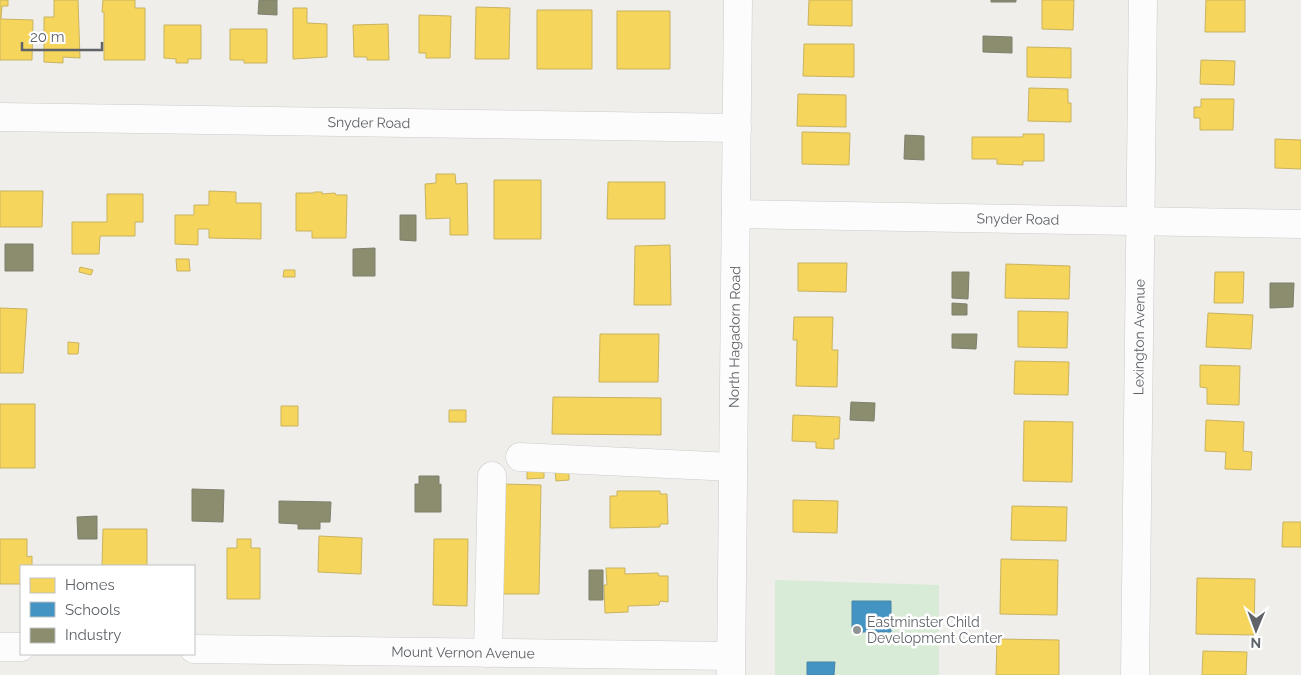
<svg xmlns="http://www.w3.org/2000/svg" width="1301" height="675" font-family="Raleway,sans-serif">
	<style>
		.green { fill: #d8ebd6 }
		.homes { fill: #f6d55c; stroke: #c9b360 }
		.schools { fill: #4393c3; stroke: #4b85a8 }
		.industry { fill: #8c8c6e; stroke: #7e806c }
		.lines { fill: none; stroke-linecap: round; stroke-linejoin: round }
		.minor-casing { stroke: #cbcccc; stroke-width: 29 }
		.minor { stroke: #fdfcfc; stroke-width: 28 }
		.poi-dot { fill: #919496; stroke: #fff; stroke-width: 2 }
		.labels { text-anchor: middle; dominant-baseline: central; stroke-width: 5; stroke-linejoin: round; paint-order: stroke }
		.street-label { font-size: 14px; fill: #5f6368; stroke: #fff }
		.poi-label { font-size: 14px; fill: #5f6368; stroke: #fff; text-anchor: start }
	</style>
	<rect width="100%" height="100%" fill="#efeeea"/>
	<path class="green" d="M775,580L939,585V675H775Z"/>
	<path class="homes" d="M0,0H8V6H2L1,19L33,20L32,60H0Z
		M54,0H78L80,58L63,57V63L44,62V17H54Z
		M103,0H135V8H145V60H104V12H102Z
		M809,0H852V26L808,25Z
		M1042,0H1074L1073,30L1042,29Z
		M1206,0H1245V32H1205Z
		M476,7L510,8L509,59H475Z
		M293,8H307V23L327,24V57L293,59Z
		M537,10H592V69H537Z
		M617,11H670V69H617Z
		M419,15L451,16L450,58H426V53H419Z
		M388,24L389,60H367V57H354L353,25Z
		M164,25H201V59H188V63H176V59L164,58Z
		M230,29H267V63H244V60H230Z
		M804,44H854V77L803,76Z
		M1027,47L1071,48V78L1027,77Z
		M1201,60L1235,61L1234,85L1200,84Z
		M1029,88L1068,89V103H1071V122L1028,121Z
		M798,94L846,95V127L797,126Z
		M1201,99H1234L1233,130H1200V118H1194V107H1201Z
		M802,132L850,133L849,165L802,164Z
		M1023,134H1044V161H1023V165L997,164V159H972V137H1023Z
		M1275,139L1301,140V169L1275,168Z
		M436,174H455L456,184L467,183L468,235H450V218L426,219L425,184L436,183Z
		M494,180H541V239H494Z
		M608,182H665V219H607Z
		M0,191H43L42,227H0Z
		M209,191L236,192V203H261V239L209,238V229H198V245L175,244V215H194V205H209Z
		M314,192H322V194L335,193L336,195H347L346,238H312V231H296V193H314Z
		M107,194H143V222H135V236H100L99,254H72V222H107Z
		M670,245L671,305H634L635,246Z
		M176,259H189L190,271H177Z
		M798,263H847L846,292L798,291Z
		M1006,264L1070,266L1069,299L1005,298Z
		M80,267L93,270L91,275L79,272Z
		M284,270H295V277H283Z
		M1215,272H1244L1243,303H1214Z
		M0,308L27,309L23,373H0Z
		M1018,311L1068,312L1067,348L1018,347Z
		M1208,313L1253,315L1251,349L1206,347Z
		M794,317H833L832,350H838L837,387L796,386L797,340H793Z
		M600,334H659L658,382H599Z
		M68,342L79,343L78,354H68Z
		M1015,361L1069,362L1068,395L1014,394Z
		M1200,365L1240,366L1239,405L1207,404V388L1200,387Z
		M553,397L661,398V435L552,434Z
		M0,404H35V468H0Z
		M281,406H298V426H281Z
		M449,410H466V422H449Z
		M793,415L840,417L839,439H834V449L816,448V442L792,441Z
		M1206,420L1244,422L1243,451L1252,452L1251,470L1225,469L1226,452L1205,451Z
		M1024,421L1073,422L1072,482L1023,481Z
		M544,465V478L527,479V466Z
		M555,471H569V480L556,481Z
		M503,484L541,485L539,594H501Z
		M617,491H660V494H667L668,524H660V527L610,528V496H617Z
		M793,500L838,501L837,533L793,532Z
		M1012,506L1067,507L1066,541L1011,540Z
		M1283,522H1301V547H1282Z
		M103,529H147V566H102Z
		M319,536L362,538L361,574L318,572Z
		M0,539H27V557L32,556V566H21V584H0Z
		M237,539H251V548H260V599H227V548H237Z
		M434,539H468L467,606L433,605Z
		M1001,559L1058,560L1057,615L1000,614Z
		M606,568H625V574L658,573L659,576H668V602L660,601L659,605L628,606V612L605,613L604,585H607Z
		M1197,578L1255,579L1254,635L1196,634Z
		M997,639L1059,640V675H996Z
		M1203,651L1247,652L1246,675H1202Z"/>
	<path class="schools" d="M852,601H891V632H852Z
		M807,662H835L834,675H807Z"/>
	<path class="industry" d="M259,0H277V15L258,14Z
		M991,0H1016V2H991Z
		M983,36L1012,37V53L983,52Z
		M905,135L924,136V160L904,159Z
		M400,215H416V241L400,240Z
		M5,244H33V271H5Z
		M375,248V276H353V249Z
		M952,272H969L968,299L952,298Z
		M1270,283H1294L1293,307L1270,308Z
		M952,303L967,304V315H952Z
		M952,334H977L976,349L952,348Z
		M851,402L875,403L874,421L850,420Z
		M419,476H439V485L441,484V512H415V484H419Z
		M192,489L224,490L223,522L192,521Z
		M279,501L331,502L330,522H320V529H298V524L279,523Z
		M97,516V539H78L77,517Z
		M589,570H603V600H589Z"/>
	<g class="lines">
		<defs>
			<g id="minor">
				<path id="s1" d="M0,117L737,128"/>
				<path id="s2" d="M736,214L1301,224"/>
				<path d="M520,457L733,467"/>
				<path d="M0,647H21"/>
				<path id="s3" d="M194,649L731,656"/>
				<path d="M488,653L492,476"/>
				<path id="s4" d="M731,675L738,0"/>
				<path id="s5" d="M1135,675L1143,0"/>
			</g>
		</defs>
		<use href="#minor" class="minor-casing"/>
		<use href="#minor" class="minor"/>
	</g>
	<circle class="poi-dot" cx="857" cy="630" r="5"/>
	<g class="labels">
		<g class="street-label">
			<text stroke="none"><textPath href="#s1" startOffset="369">Snyder Road</textPath></text>
			<text stroke="none"><textPath href="#s2" startOffset="282">Snyder Road</textPath></text>
			<text stroke="none"><textPath href="#s4" startOffset="338">North Hagadorn Road</textPath></text>
			<text stroke="none"><textPath href="#s5" startOffset="338">Lexington Avenue</textPath></text>
			<text stroke="none"><textPath href="#s3" startOffset="269">Mount Vernon Avenue</textPath></text>
		</g>
		<g class="poi-label">
			<text x="867" y="622">Eastminster Child<tspan x="867" dy="16">Development Center</tspan></text>
		</g>
	</g>
	<rect x="20" y="565" width="175" height="90" fill="#ffffff" stroke="#bfc1c3"/>
	<rect x="30" y="578" width="25" height="15" fill="#f6d55c" stroke="#bfc1c3"/>
	<text x="65" y="590" font-size="15" fill="#5f6368">Homes</text>
	<rect x="30" y="602" width="25" height="15" fill="#4393c3" stroke="#bfc1c3"/>
	<text x="65" y="615" font-size="15" fill="#5f6368">Schools</text>
	<rect x="30" y="628" width="25" height="15" fill="#8c8c6e" stroke="#bfc1c3"/>
	<text x="65" y="640" font-size="15" fill="#5f6368">Industry</text>
	<g transform="translate(1256 630) rotate(181)" stroke="#ffffff" stroke-width="4" paint-order="stroke">
	<path d="M0-4L9 19L0 12L-9 19Z" fill="#5f6368"/>
	<text y="-8" font-size="14" font-weight="bold" text-anchor="middle" fill="#5f6368">N</text>
	</g>
	<path d="M22 42v8h80v-8" fill="none" stroke="#5f6368" stroke-width="2.5"/>
	<text x="30" y="42" font-size="15" fill="#5f6368" stroke="#ffffff" stroke-width="4" paint-order="stroke">20 m</text>
</svg>
